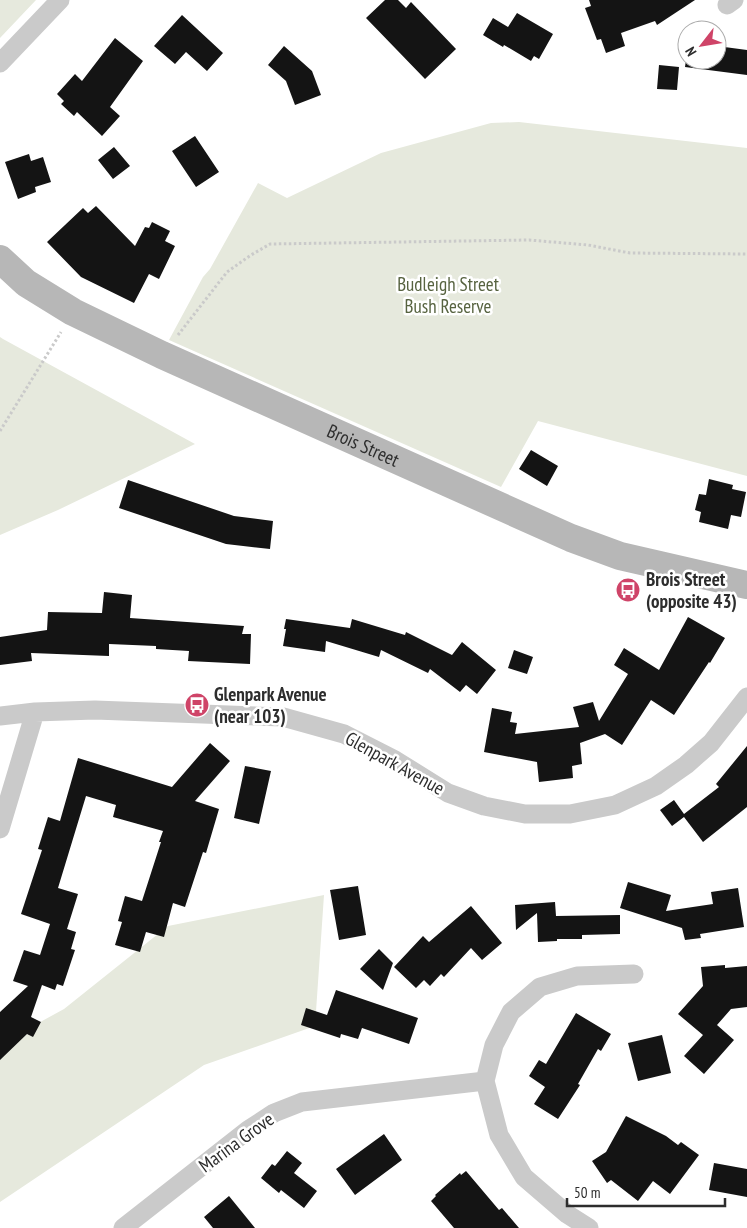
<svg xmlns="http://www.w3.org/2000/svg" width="747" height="1228" font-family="'PT Sans Narrow',sans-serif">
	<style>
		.green { fill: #e6e9dd }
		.building { fill: #141414 }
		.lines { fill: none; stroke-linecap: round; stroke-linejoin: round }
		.path { stroke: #cacaca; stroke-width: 3; stroke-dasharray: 2.5 2.5; stroke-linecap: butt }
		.minor { stroke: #cacaca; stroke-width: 19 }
		.secondary { stroke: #b7b7b7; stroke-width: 28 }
		.labels { text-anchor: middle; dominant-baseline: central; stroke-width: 5; stroke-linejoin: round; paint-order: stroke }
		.park-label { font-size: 19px; fill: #576340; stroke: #fff }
		.street-label { font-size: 19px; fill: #2d2d2d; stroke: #fff }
		.poi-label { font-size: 19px; font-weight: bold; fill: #2d2d2d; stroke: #fff; text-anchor: start }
	</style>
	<rect width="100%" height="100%" fill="#fff"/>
	<path class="green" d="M0,0H36L0,38Z
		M519,122L747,148V476L538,421L501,487L169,340L203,277L210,269L258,183L287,198L381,153L491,123Z
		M0,337L3,339L195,444L58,510L0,535Z
		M324,895L315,1026L204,1065L0,1202V1044L64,1009L168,926Z"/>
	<path class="building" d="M385,0H398L406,8L411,2L456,49L425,79L366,18Z
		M589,0H695L657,25L655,21L621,33L625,46L606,53L601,39L597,40L585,8L591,6Z
		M517,13L553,34L539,59L534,56L531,61L504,45L503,47L483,35L493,18L508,27Z
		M182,15L223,53L207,71L186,52L175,64L154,46Z
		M115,38L143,61L110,107L120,116L102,136L77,112L74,116L61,104L64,101L57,94L75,74L82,81Z
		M284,46L312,71L321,95L295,105L286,81L268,65Z
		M717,46L747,50V75L685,67L687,53V60H717Z
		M659,65L679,67L677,90L657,89Z
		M195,136L219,172L196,187L172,151Z
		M114,147L130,166L113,179L98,160Z
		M29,154L31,161L43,157L51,182L35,187L36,192L18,199L5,162Z
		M96,206L135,246L145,227L149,228L152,222L170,231L165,241L175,246L159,279L149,274L134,303L81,277L47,242L83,208L88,213Z
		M531,450L558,466L547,486L519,469Z
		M709,479L733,485L732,489L746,492L741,517L731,515L728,529L699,522L701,512L695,510L699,494L706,495Z
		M128,480L234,516L273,521L270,549L226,544L119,508Z
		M104,592L132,595L130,618L244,626L242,634H251L250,664L188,661L189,651L156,649V646L109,644V656L31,653L32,661L0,665V637L47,630L48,612L102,613Z
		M688,617L725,638L710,663L709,662L674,715L651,700L622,745L605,734L580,743L582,764L572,766L573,778L539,782L537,762L484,752L492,708L512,712L510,722L517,723L515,734L579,727L573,707L593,702L599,721L628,674L614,665L624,648L659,670Z
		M286,619L350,628L352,619L405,635L406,632L452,655L462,642L496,670L477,694L466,685L460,692L430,669L428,673L381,650L379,657L326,641L325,652L283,646L286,629H284Z
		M514,650L533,657L527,674L508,668Z
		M210,743L230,761L195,801L219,809L206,853L203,852L185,907L173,903L164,937L146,932L140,952L115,945L122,922L118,921L125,896L142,901L161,842H159L163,831L113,817L116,805L86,796L58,888L78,894L67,929L76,932L71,949L75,950L63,986L57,984L55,990L42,985L31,1017L41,1022L33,1037L27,1034L0,1060V1012L28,986L13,981L24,950L40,955L50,924L21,914L42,850L38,849L48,817L60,821L78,758L172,787Z
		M747,746V807L703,842L684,817L672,826L660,810L674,800L684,814L719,787L716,784Z
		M245,766L271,771L259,824L234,818Z
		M628,882L671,895L666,911L713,904L711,892L738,888L744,927L700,934L701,938L685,940L682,928L620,908Z
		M358,886L366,935L339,940L330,890Z
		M555,902L556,916L620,915V934L582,935V939H557V941L538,942L537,913L516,930L515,905Z
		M471,906L502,943L482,960L471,948L444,977L441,974L430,986L424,980L416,988L394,967L423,936L429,942Z
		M379,949L393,963L383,990L360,969Z
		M725,965V968L747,966V1007L731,1009L717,1025L734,1040L704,1074L684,1056L703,1035L678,1014L703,986L701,967Z
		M336,990L418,1018L409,1044L362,1028L358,1039L341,1034L340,1038L301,1025L306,1008L327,1015Z
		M576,1013L611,1034L601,1051L598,1049L578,1084L580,1085L558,1119L534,1104L545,1087L529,1076L539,1060L546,1064Z
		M662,1035L671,1073L638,1081L628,1043Z
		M626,1116L666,1136L678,1145L681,1142L699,1155L670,1194L653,1181L638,1201L611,1180L607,1183L592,1161L606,1152Z
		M384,1134L402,1160L355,1195L336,1169Z
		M287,1151L302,1163L294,1173L317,1191L304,1208L281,1190L279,1193L261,1178L272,1164L275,1166Z
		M714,1163L747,1169V1197L709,1190Z
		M466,1171L499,1210L502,1208L519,1228H454L431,1201L436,1196L435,1195L460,1173L461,1175Z
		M229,1196L255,1228H213L204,1217Z"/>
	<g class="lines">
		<path class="path" d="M178,335L227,272L251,255L270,244L529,240L588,245L630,253L747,254
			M0,431L61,332"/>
		<path class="minor" d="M727,5L734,0
			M0,63L60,0
			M0,716L35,712L95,710L283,717L344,734L395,760L448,793L484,806L525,814H570L615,805L656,786L686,765L711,743L747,697
			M0,829L35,712
			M123,1228L248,1130L274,1113L302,1102L485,1081
			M589,1228L567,1214L524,1177L499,1135L485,1081L494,1045L511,1012L540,987L577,976L634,974"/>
		<path class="secondary" id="s1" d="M0,259L26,283L73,312L162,355L571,538L620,556L747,585"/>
	</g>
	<defs>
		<symbol id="bus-disc" viewBox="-11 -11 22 22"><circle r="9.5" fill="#cf4468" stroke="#fff"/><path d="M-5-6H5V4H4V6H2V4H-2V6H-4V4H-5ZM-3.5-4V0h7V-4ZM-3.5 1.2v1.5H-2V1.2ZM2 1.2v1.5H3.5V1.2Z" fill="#fff"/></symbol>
	</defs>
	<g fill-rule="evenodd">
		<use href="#bus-disc" x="614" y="576" width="28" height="28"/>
		<use href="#bus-disc" x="183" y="691" width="28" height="28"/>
	</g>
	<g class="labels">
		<g class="park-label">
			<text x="448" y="284">Budleigh Street<tspan x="448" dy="22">Bush Reserve</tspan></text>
		</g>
		<g class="street-label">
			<text stroke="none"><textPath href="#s1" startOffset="410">Brois Street</textPath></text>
			<text transform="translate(395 763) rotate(29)">Glenpark Avenue</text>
			<text transform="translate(236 1142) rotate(-36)">Marina Grove</text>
		</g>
		<g class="poi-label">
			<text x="646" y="579">Brois Street<tspan x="646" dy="22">(opposite 43)</tspan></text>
			<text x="214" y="694">Glenpark Avenue<tspan x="214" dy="22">(near 103)</tspan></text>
		</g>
	</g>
	<g transform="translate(702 45) rotate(239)"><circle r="24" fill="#ffffff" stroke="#ababab"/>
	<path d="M0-4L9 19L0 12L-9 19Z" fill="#cf4468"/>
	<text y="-8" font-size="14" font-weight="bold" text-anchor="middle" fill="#2d2d2d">N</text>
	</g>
	<path d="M567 1198v8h158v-8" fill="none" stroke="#2d2d2d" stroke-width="2.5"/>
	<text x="574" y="1198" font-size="15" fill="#2d2d2d" stroke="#ffffff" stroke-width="4" paint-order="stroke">50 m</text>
</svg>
